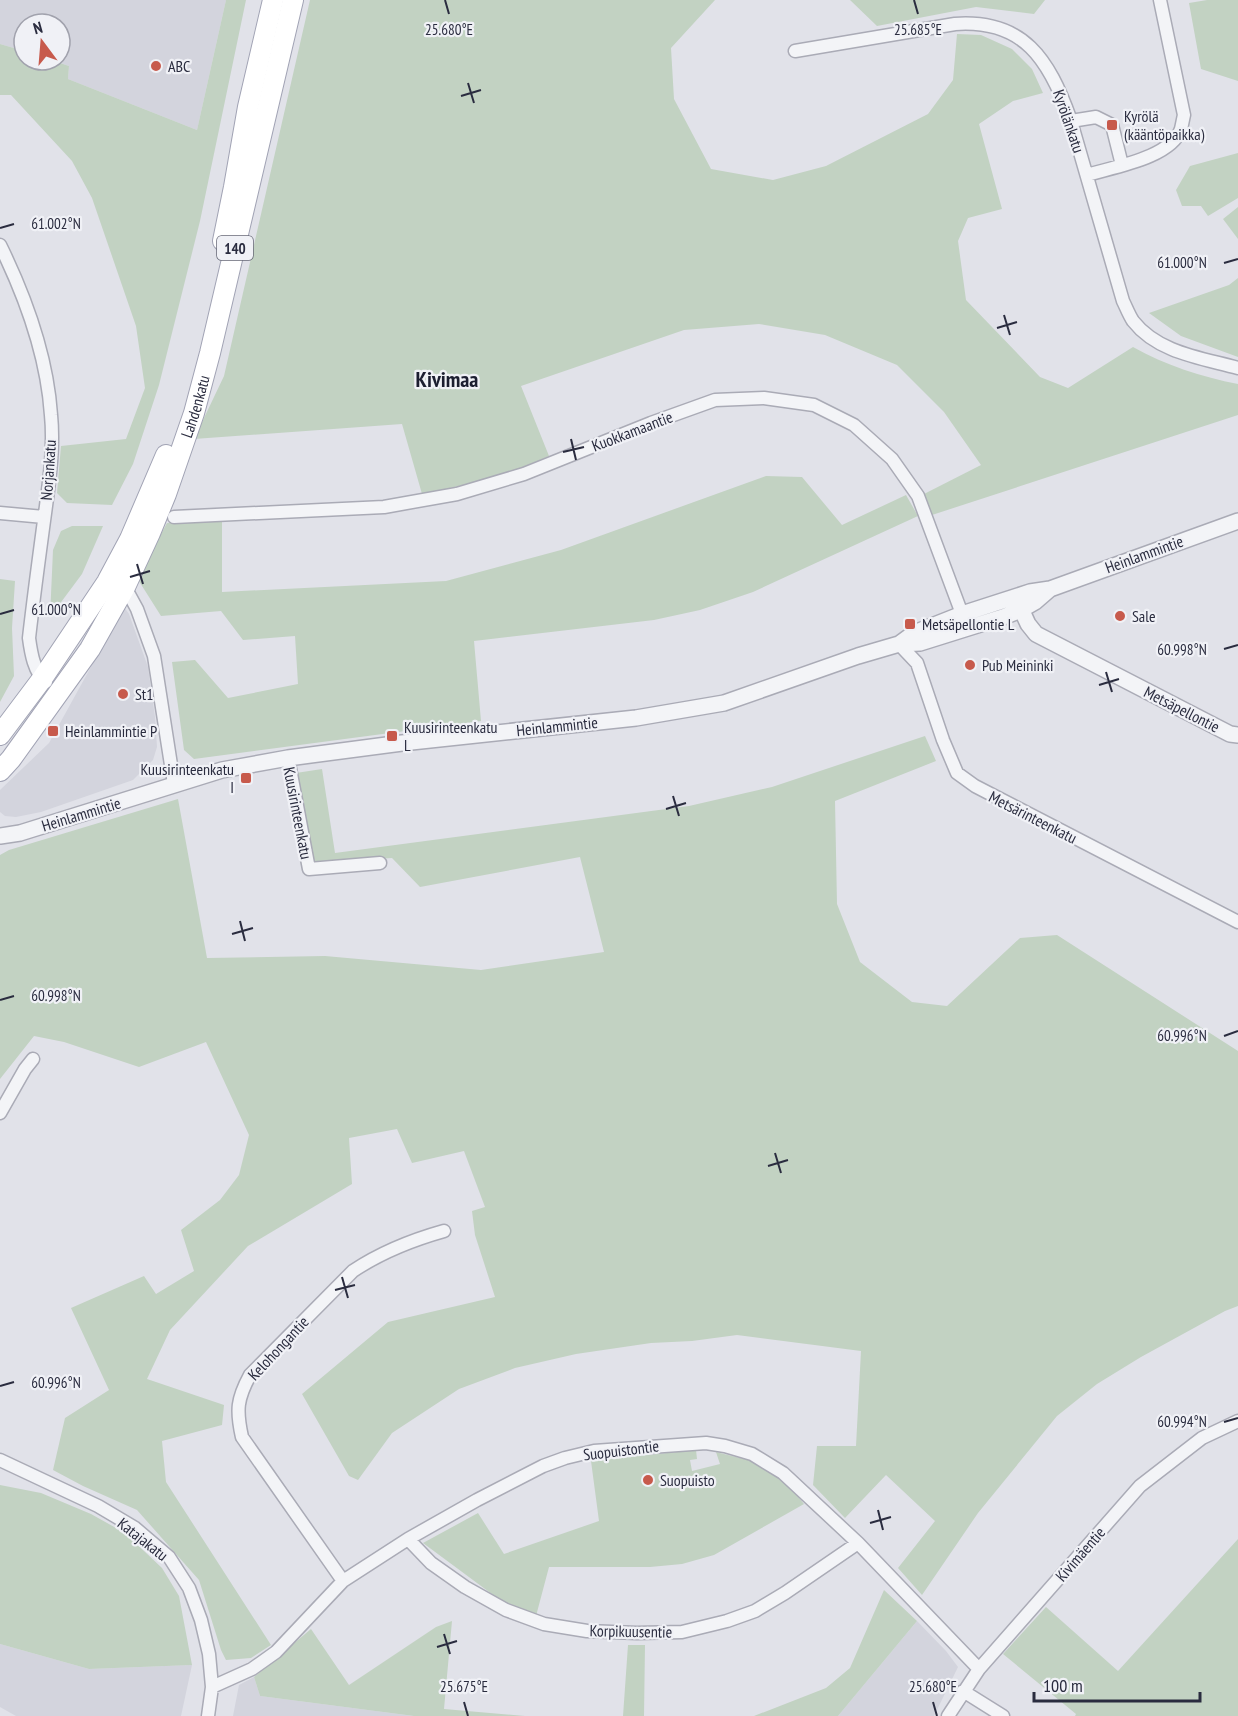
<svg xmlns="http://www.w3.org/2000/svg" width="1238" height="1716" font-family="'PT Sans Narrow',sans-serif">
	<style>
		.built { fill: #d3d4dd }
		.green { fill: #c2d2c2 }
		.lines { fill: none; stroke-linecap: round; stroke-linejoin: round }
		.minor-casing { stroke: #aaabb6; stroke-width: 15 }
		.tertiary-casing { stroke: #aaabb6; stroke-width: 18 }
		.primary-casing { stroke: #a1a3b4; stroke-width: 22 }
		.minor { stroke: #f3f4f7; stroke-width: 12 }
		.tertiary { stroke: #f3f4f7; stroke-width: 15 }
		.primary { stroke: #fff; stroke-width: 20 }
		.ticks { fill: none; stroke: #2a2c3f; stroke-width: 2 }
		.poi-dot { fill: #c75a4c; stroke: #f0f1f6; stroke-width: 2 }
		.labels { text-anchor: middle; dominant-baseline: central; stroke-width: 4.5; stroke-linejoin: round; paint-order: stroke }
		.shield { fill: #f0f1f6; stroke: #656776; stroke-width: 1.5 }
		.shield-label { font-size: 15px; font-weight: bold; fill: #2a2c3f }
		.poi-label { font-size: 16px; fill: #2a2c3f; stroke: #f0f1f6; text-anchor: start }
		.street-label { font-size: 16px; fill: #2a2c3f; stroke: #f0f1f6 }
		.district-label { font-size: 22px; font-weight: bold; fill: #1c1e30; stroke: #f0f1f6 }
		.ticks-label { font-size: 15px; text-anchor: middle; fill: #2a2c3f; stroke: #f0f1f6; stroke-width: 4.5; stroke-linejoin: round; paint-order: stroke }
	</style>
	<rect width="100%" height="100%" fill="#e1e2e9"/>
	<path class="built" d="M0,0H226L197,130L68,79L69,66L51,60H60V24H24V51L0,44Z
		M124,607L129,614L148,667L155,717L157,747L153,760L133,780L41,812L16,817L5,816L0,812V790L49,743Z
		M917,1621L946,1651L958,1667L934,1716H838Z
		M0,1644L89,1669L192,1665L181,1716H16L0,1707Z
		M254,1677L260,1696L414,1716H233L239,1685Z"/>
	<path class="green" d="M226,0H246L200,221L159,385L133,464L112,505L67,503L57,493L61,446L126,439L145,388L136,326L92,198L72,161L11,95H0V44L24,51V60H51L69,66L68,79L197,130Z
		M310,0H715L671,48L674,99L711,169L773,180L826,166L928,114L953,80L957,34L981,35L1012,49L1032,69L1043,93L1013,101L979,124L1002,209L968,218L958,241L966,300L1040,377L1068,388L1133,347C1165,365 1202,377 1238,384V415L932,515L924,494L981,465L944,412L897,365L825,335L759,324L684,330L521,386L549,456C508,475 466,485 422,494L402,424L194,439L224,376Z
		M850,0H1045L1034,14L976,7L877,26Z
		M1207,0H1238V81L1201,69L1189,3Z
		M1238,153V198L1208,216L1201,206H1182L1176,190L1190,166Z
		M1238,207V239L1223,219Z
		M1238,278V357L1181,336L1149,313L1229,285Z
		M766,476L802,477L842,525L906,495L918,516L753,592L700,610L654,620L474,641L481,721L194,759L184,750L172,662L195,660L228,698L298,684L295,636L243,640L221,611L161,616L137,578L167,523L222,521V592L446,581L561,550Z
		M72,526H103L82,574L50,617L53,550L61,531Z
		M0,579L15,581L12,628L14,676L0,702Z
		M925,736L936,761L835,801L837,904L860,962L912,1002L947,1006L1020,938L1057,935L1238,1051V1306L1225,1311L1141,1357L1097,1384L1057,1416L978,1513L922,1595L898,1568L935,1521L886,1475L845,1518L813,1485L817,1446H856L861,1351L737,1335L692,1341L651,1343L576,1354L515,1368L459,1389L392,1433L358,1480L349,1476L302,1394L388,1322L495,1297L475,1235L472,1211L485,1207L464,1151L412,1163L397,1129L349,1138L352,1184L248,1246L170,1330L147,1379L224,1405L222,1425L162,1441L166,1482L271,1645L251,1658L226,1660L221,1650L199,1580L137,1510L83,1486L53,1470L65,1418L109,1390L71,1308L144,1276L156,1294L194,1271L181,1230L220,1200L239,1175L249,1135L206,1042L139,1067L64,1042L34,1036L0,1079V855L9,850L178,799L207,958L325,956L481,970L604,952L580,857L420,887L392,858L313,863L296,773L322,769L335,853L689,806L772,787Z
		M696,1450L697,1459L690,1460L692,1471L720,1464L716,1452L756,1462L790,1487L804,1504L714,1555L682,1564L650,1567H549L536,1616L504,1603L423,1543L478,1513L504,1554L599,1521L591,1461Z
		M0,1485L41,1493L91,1514L125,1533L162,1568L179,1596L192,1665L89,1669L0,1644Z
		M1238,1539V1716H1075L1076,1714L1003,1654L1046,1607L1118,1671Z
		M884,1590L917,1621L838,1716H754L826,1688L850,1668Z
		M452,1621L444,1709L525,1716H414L260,1696L254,1677L311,1629L349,1685L436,1627Z
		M628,1645H645L644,1716H623Z"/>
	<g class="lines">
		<defs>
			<path id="minor" d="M795,51L955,24C1024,19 1049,60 1070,118L1123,301C1126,307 1129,315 1133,321C1158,353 1202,358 1238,368
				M1071,121L1096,117L1112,125L1122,165
				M1087,175C1113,167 1171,158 1181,129C1182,125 1183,119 1184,115L1160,0
				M0,245C26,298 47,355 51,415C54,445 50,476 46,506C40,550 34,594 29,638C31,653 34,672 46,682
				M0,513L44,517
				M174,517L384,507L457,494L524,474L651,423L715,400L764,398L814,405L854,425L892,459L918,496L965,622
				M125,587L137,609L154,656L174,784
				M899,644L917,663L943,740L957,773L975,786L1238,922
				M288,758L309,869L380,863
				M0,1113L25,1069L33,1059
				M0,1460L98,1506L135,1528L169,1557L189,1588L201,1620L209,1654L212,1687L208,1716
				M408,1539L431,1563L465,1587L506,1610L544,1624L587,1631L637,1633L682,1632L727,1621L755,1611L785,1593L858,1543
				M343,1581L242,1437C236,1410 237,1399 250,1375L353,1271C380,1253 412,1240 444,1231
				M212,1687L252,1669L276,1652L343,1581L408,1539L477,1500L543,1466L565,1458L594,1451L706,1443L725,1446L752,1454L783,1473L858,1543L979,1669
				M963,1691L1003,1716
				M948,1716L979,1669L1140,1486L1202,1438L1238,1421"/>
			<path id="tertiary" d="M1018,602L1028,624L1036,634L1230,734L1238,735
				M899,644L914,633L962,614L1030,592L1050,589L1238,521
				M0,836L20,833L222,770L288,758L402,743L636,718L724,703L858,656L899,644L920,643L1003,617L1021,610L1035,602L1050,589"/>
			<g id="primary">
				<path d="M223,241L234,187L248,107L273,0"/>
				<path d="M0,735L42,679L107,582L130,539L166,455"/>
				<path id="s1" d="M0,771L11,759L90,649L125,587L150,533L166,494L194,413L210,353L293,0"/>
			</g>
		</defs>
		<use href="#minor" class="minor-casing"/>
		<use href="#tertiary" class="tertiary-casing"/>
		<use href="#primary" class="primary-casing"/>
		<use href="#minor" class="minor"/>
		<use href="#tertiary" class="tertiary"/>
		<use href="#primary" class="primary"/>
	</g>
	<path class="ticks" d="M445,0L449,14M914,0L918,14M468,83L474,103M461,96L481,90M0,228L14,224M1224,263L1238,259M1004,315L1010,335M997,328L1017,322M571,439L576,460M563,452L584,447M137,564L143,584M130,577L150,571M0,614L14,610M1224,649L1238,645M1106,672L1112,692M1099,685L1119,679M673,796L679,816M666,809L686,803M240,921L245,941M232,934L253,928M0,1000L14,996M1224,1036L1238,1031M775,1153L781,1173M768,1166L788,1160M342,1277L348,1298M335,1290L355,1285M0,1386L14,1382M1224,1422L1238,1418M878,1510L883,1530M870,1523L891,1517M444,1634L450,1654M437,1647L457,1641M464,1702L468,1716M933,1702L937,1716"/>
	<g class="poi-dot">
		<circle cx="156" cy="66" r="6"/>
		<rect x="1106" y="119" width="12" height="12" rx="3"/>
		<circle cx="1120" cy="616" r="6"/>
		<rect x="904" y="618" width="12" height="12" rx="3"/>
		<circle cx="970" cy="665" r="6"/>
		<circle cx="123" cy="694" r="6"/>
		<rect x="47" y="725" width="12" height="12" rx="3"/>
		<rect x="386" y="730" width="12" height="12" rx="3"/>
		<rect x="240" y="772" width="12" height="12" rx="3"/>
		<circle cx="648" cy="1480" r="6"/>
	</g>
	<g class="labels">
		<rect class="shield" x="217" y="236" width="36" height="24" rx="4.5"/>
		<g class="shield-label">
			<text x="235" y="248">140</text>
		</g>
		<g class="poi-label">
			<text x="168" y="66">ABC</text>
			<text x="1124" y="116">Kyrölä<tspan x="1124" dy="18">(kääntöpaikka)</tspan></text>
			<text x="1132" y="616">Sale</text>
			<text x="922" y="624">Metsäpellontie L</text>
			<text x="982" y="665">Pub Meininki</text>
			<text x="135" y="694">St1</text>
			<text x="404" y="727">Kuusirinteenkatu<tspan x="404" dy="18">L</tspan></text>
			<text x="65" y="731">Heinlammintie P</text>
			<text x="234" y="769" text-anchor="end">Kuusirinteenkatu<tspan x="234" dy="18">I</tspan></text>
			<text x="660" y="1480">Suopuisto</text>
		</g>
		<g class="street-label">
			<text transform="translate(1069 121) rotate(71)">Kyrölänkatu</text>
			<text stroke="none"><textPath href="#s1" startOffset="417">Lahdenkatu</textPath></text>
			<text transform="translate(632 431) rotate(-21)">Kuokkamaantie</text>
			<text transform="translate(48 470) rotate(-86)">Norjankatu</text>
			<text transform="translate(1144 554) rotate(-20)">Heinlammintie</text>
			<text transform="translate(1182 709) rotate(27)">Metsäpellontie</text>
			<text transform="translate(557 726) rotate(-6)">Heinlammintie</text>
			<text transform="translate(298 813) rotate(79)">Kuusirinteenkatu</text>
			<text transform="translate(81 814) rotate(-17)">Heinlammintie</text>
			<text transform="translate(1033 817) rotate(27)">Metsärinteenkatu</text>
			<text transform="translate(278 1348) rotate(-47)">Kelohongantie</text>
			<text transform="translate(621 1450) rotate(-7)">Suopuistontie</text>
			<text transform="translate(143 1539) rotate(38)">Katajakatu</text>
			<text transform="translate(1080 1554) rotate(-49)">Kivimäentie</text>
			<text transform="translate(631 1631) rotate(1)">Korpikuusentie</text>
		</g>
		<g class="district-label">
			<text x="447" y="379">Kivimaa</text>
		</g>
	</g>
	<g class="ticks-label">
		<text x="449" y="35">25.680°E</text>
		<text x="918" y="35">25.685°E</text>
		<text x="56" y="229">61.002°N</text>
		<text x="1182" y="268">61.000°N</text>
		<text x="56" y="615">61.000°N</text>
		<text x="1182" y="655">60.998°N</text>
		<text x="56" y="1001">60.998°N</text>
		<text x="1182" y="1041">60.996°N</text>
		<text x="56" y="1388">60.996°N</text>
		<text x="1182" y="1427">60.994°N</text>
		<text x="464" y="1692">25.675°E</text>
		<text x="933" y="1692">25.680°E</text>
	</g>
	<g transform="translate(42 42) rotate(344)"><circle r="28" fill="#f0f1f6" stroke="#a1a2ad" stroke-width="1.5"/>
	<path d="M0-4.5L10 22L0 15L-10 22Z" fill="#c75a4c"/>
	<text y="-9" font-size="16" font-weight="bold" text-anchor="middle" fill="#2a2c3f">N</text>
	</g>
	<path d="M1034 1692v9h166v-9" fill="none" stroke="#2a2c3f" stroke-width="3"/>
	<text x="1043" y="1692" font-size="18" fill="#2a2c3f" stroke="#f0f1f6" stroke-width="4.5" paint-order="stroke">100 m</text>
</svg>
